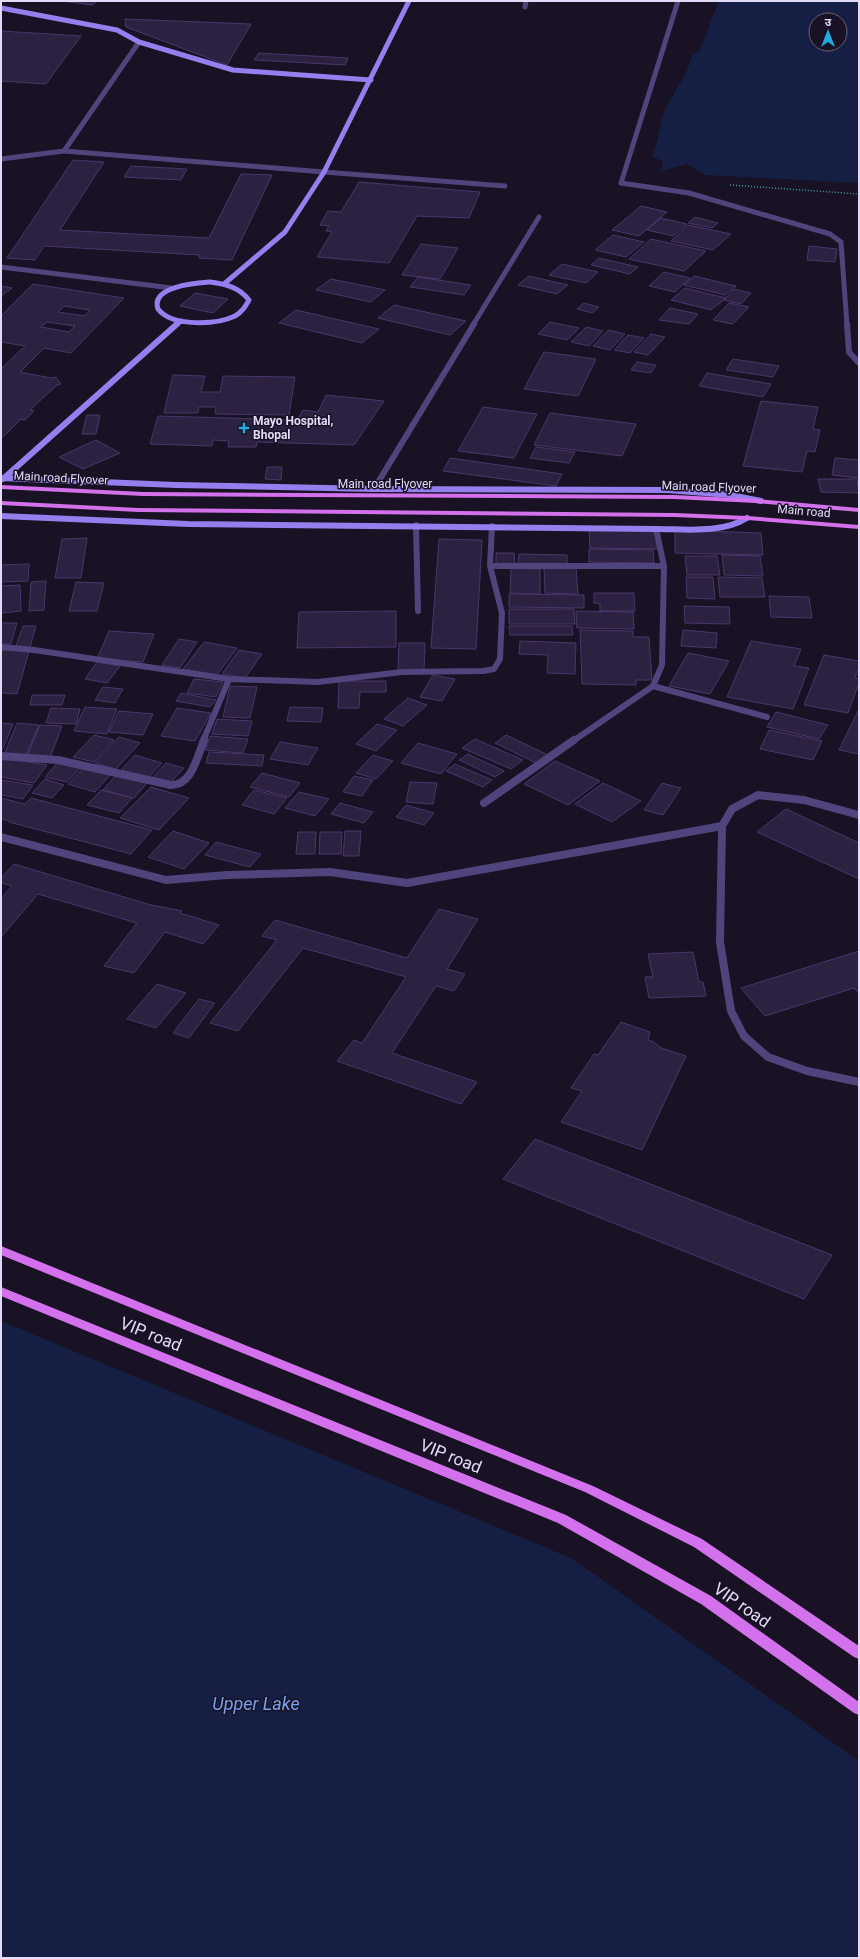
<svg xmlns="http://www.w3.org/2000/svg" width="860" height="1959" font-family="Roboto,'Noto Sans Devanagari',sans-serif">
	<style>
		.water { fill: #151f44; fill-rule: evenodd }
		.building { fill: #2d2142; stroke: #4a366b; fill-rule: evenodd }
		.lines { fill: none; stroke-linecap: round; stroke-linejoin: round }
		.path { stroke: #409ba8; stroke-width: 1.5; stroke-dasharray: 1 2; stroke-linecap: butt }
		.lane-far2 { stroke: #50447c; stroke-width: 5 }
		.lane-far1 { stroke: #50447c; stroke-width: 6 }
		.lane { stroke: #50447c; stroke-width: 8 }
		.street-far2 { stroke: #50447c; stroke-width: 5 }
		.street-far1 { stroke: #50447c; stroke-width: 6 }
		.street { stroke: #50447c; stroke-width: 8 }
		.secondary-far1 { stroke: #957eed; stroke-width: 5 }
		.secondary { stroke: #957eed; stroke-width: 6 }
		.primary { fill: #d370eb; fill-rule: evenodd }
		.poi-dot { fill: #20aadf; stroke: #181224; stroke-width: 1.5 }
		.labels { text-anchor: middle; dominant-baseline: central; stroke-width: 3; stroke-linejoin: round; paint-order: stroke }
		.far-poi-label { font-size: 12px; font-weight: bold; fill: #e3dafa; stroke: #181224; text-anchor: start }
		.far-street-label { font-size: 12px; fill: #e3dafa; stroke: #181224 }
		.near-street-label { font-size: 17px; fill: #e3dafa; stroke: #181224 }
		.near-water-label { font-size: 18px; font-style: italic; fill: #76a0ec; stroke: #181224 }
	</style>
	<rect width="100%" height="100%" fill="#181224"/>
	<path class="water" d="M719,1H859V183L705,175L687,164L661,171L663,161L653,157L665,109L686,73L693,54L699,52ZM816,20H840V44H816Z
		M1,1321L571,1558L859,1761V1958H1Z"/>
	<path class="building" d="M62,1H97L92,5Z
		M125,19L251,24L227,65L126,27Z
		M1,31L81,36L46,84L1,81Z
		M259,53L348,58L345,65L254,60Z
		M73,160L104,162L60,230L209,238L241,174L272,175L232,260L199,258L200,255L44,246L35,260L7,258Z
		M131,166L187,169L181,180L124,177Z
		M359,182L480,192L469,218L417,216L389,263L317,257L332,232L326,231L329,226L320,225L328,211L341,212Z
		M641,206L667,212L639,236L612,230Z
		M695,217L718,223L712,228L688,223Z
		M661,218L687,224L673,236L647,230Z
		M688,225L731,234L713,250L671,241Z
		M613,235L644,242L626,257L595,250Z
		M651,239L706,251L684,271L629,259Z
		M421,244L458,248L440,279L402,275Z
		M809,246L837,249L835,262L807,260Z
		M599,258L638,267L630,274L591,265Z
		M562,264L598,272L586,283L549,275Z
		M664,272L690,278L675,292L649,286Z
		M529,276L568,285L557,294L518,285Z
		M694,276L736,286L725,295L684,285Z
		M418,277L471,285L464,295L410,287Z
		M331,279L385,290L371,302L316,290Z
		M33,284L124,298L71,353L44,348L20,372L51,378L56,377L61,384L57,385L30,410L34,411L25,420L21,419L1,439V369L25,346L1,342V316ZM64,306L90,310L85,316L58,312ZM47,322L75,326L69,332L41,327Z
		M1,286L12,288L1,296Z
		M685,288L726,298L711,310L671,300Z
		M734,289L751,293L741,304L724,300Z
		M195,293L228,299L213,313L180,306Z
		M584,303L599,307L592,313L577,309Z
		M729,303L749,307L733,324L713,320Z
		M394,305L466,321L450,335L378,318Z
		M670,308L698,314L689,324L659,320Z
		M296,310L379,329L362,343L279,323Z
		M550,322L579,328L567,340L538,334Z
		M586,327L603,331L589,346L571,342Z
		M608,330L625,334L610,350L593,346Z
		M651,334L665,337L648,355L634,352Z
		M628,335L644,338L630,353L614,350Z
		M544,352L596,359L578,396L524,389Z
		M733,359L779,366L773,377L726,370Z
		M637,362L656,365L651,373L631,370Z
		M707,373L771,384L763,397L699,386Z
		M173,375L205,376L201,392H220L223,376L295,377L289,415L215,414L216,407H199L198,413H164Z
		M326,395L384,401L354,445L257,442L256,447H228L229,441L213,440L212,446L150,444L158,416L297,420L303,410L318,412Z
		M761,401L818,407L813,429L820,430L815,452L807,451L802,472L743,466Z
		M483,407L537,414L514,458L458,451Z
		M550,413L636,424L622,456L534,445Z
		M87,415H100L96,434H82Z
		M96,440L120,453L83,469L59,457Z
		M536,447L575,452L569,463L530,458Z
		M450,458L562,474L556,486L443,471Z
		M835,458L859,460V478L832,475Z
		M267,467H282L281,480L265,479Z
		M818,479H857L859,493L821,492Z
		M589,530L656,531L658,549L590,548Z
		M675,530L761,533L763,555L675,553Z
		M87,538L81,578H55L62,539Z
		M439,539L482,540L476,649L431,648Z
		M589,549L653,550L654,563L589,562Z
		M496,553H514L515,564H496Z
		M519,554L567,555V565L518,564Z
		M722,555L760,556L763,576L724,575Z
		M685,556H717L720,575H687Z
		M29,564L28,581L1,582V565Z
		M544,567H576L578,594L545,593Z
		M511,568L540,569V594L510,593Z
		M686,577H713L715,599L687,598Z
		M718,577L762,578L765,597H720Z
		M46,581L44,610L29,611L31,582Z
		M76,582L104,583L97,611H69Z
		M20,585L21,611L1,613V586Z
		M594,593H634L635,611H600V604L594,603Z
		M509,594L584,595V608L509,607Z
		M769,596L809,597L812,618L771,617Z
		M684,606L729,607L730,624L685,623Z
		M509,609H574L575,624H509Z
		M396,611V647L297,648L299,612Z
		M576,611L633,612L634,629L577,628Z
		M1,623H17L11,644H1Z
		M23,626H36L30,647L16,646Z
		M509,626H572L573,635H510Z
		M580,630L633,631V637H649L652,680H636V685L582,684Z
		M683,630L717,633L716,648L681,646Z
		M109,631L154,634L143,662L97,659Z
		M179,639L197,642L180,668L162,665Z
		M520,641L576,643L575,674L547,673L548,655L519,654Z
		M751,641L801,649L794,666L809,668L793,709L727,697Z
		M204,642L237,648L217,675L183,669Z
		M399,643H425L424,670H398Z
		M1,650L29,651L17,694L1,693Z
		M239,650L262,654L245,678L222,674Z
		M688,653L729,661L710,694L669,686Z
		M824,655L859,661V668L855,678L859,679V683L848,713L804,705Z
		M97,662L120,666L107,683L85,679Z
		M433,675L455,679L442,701L420,697Z
		M194,679L223,682L216,697L187,693Z
		M339,681H386V692H360L359,708H338Z
		M230,686L257,687L250,718L223,717Z
		M103,687L123,689L115,703L95,700Z
		M181,693L216,700L210,707L176,701Z
		M32,695H65L62,705H30Z
		M408,698L427,705L403,726L384,719Z
		M85,707L117,709L107,734L74,731Z
		M290,707L323,708L321,722L287,721Z
		M51,708L80,709L76,724L46,723Z
		M177,708L211,713L195,741L161,736Z
		M859,709V754L839,750Z
		M119,711L153,714L143,735L109,732Z
		M776,712L828,725L819,739L767,727Z
		M217,719L252,721L248,736L212,734Z
		M1,723L13,724L1,753Z
		M17,723L39,725L26,756L4,755Z
		M377,724L397,730L376,751L356,744Z
		M40,725L62,726L50,758L27,756Z
		M769,730L822,741L813,760L760,749Z
		M94,735L114,740L94,762L73,757Z
		M506,735L548,755L536,763L495,743Z
		M210,736L248,739L243,753L205,750Z
		M119,737L140,743L116,769L95,763Z
		M475,739L523,760L511,769L462,748Z
		M280,742L318,748L308,765L270,759Z
		M418,743L457,754L441,774L401,763Z
		M209,752L264,755L262,766L206,763Z
		M468,754L504,771L495,777L459,760Z
		M135,755L162,763L148,778L121,770Z
		M373,755L393,761L376,779L356,773Z
		M5,758L47,765L34,783L1,777V763Z
		M59,761L82,766L67,782L45,777Z
		M555,761L600,781L568,805L524,784Z
		M166,763L184,768L170,783L152,778Z
		M455,764L492,780L483,787L446,771Z
		M84,767L111,774L95,792L68,784Z
		M262,773L300,783L289,797L250,787Z
		M117,774L148,782L134,798L103,790Z
		M354,776L373,780L362,796L343,792Z
		M45,779L64,785L52,798L32,793Z
		M1,780L33,785L23,799L1,795Z
		M410,782L437,783L433,804L406,802Z
		M603,783L641,801L612,822L575,804Z
		M662,783L681,788L663,815L644,810Z
		M151,787L189,798L159,830L120,818Z
		M101,790L132,798L119,813L87,805Z
		M254,790L287,798L274,814L242,805Z
		M299,792L329,799L315,816L285,808Z
		M1,798L25,804L31,798L152,830L131,854L9,822L10,821L1,819Z
		M340,803L373,812L364,823L331,814Z
		M406,805L434,813L424,825L396,817Z
		M786,809L859,843V879L757,832Z
		M173,831L209,843L184,869L148,857Z
		M345,831H361L359,856H343Z
		M298,832H316L315,854H296Z
		M320,832H342L341,854H319Z
		M216,842L261,854L250,867L205,855Z
		M14,864L151,905L182,911L180,913L219,925L203,944L165,932L134,973L104,966L137,923L38,894L1,937V899L12,886L1,883V878Z
		M439,909L478,919L447,969L465,974L454,991L436,986L392,1053L477,1082L461,1104L337,1061L354,1040L362,1043L406,977L303,948L238,1031L210,1023L277,940L262,936L275,920L407,958Z
		M859,951V993L854,988L765,1016L741,988Z
		M693,952L699,982H703L706,996L649,998L645,977H653L648,954Z
		M157,984L186,993L156,1028L127,1019Z
		M199,999L215,1003L189,1038L173,1033Z
		M621,1022L650,1032L648,1040L654,1042L661,1048L686,1056L642,1150L561,1122L582,1091L571,1088L594,1054L598,1055Z
		M535,1139L832,1255L804,1299L503,1179Z"/>
	<g class="lines">
		<path class="path" d="M730,185L859,194"/>
		<path class="lane-far2" d="M324,172L505,186
			M621,183L689,193L830,234L841,242L847,325"/>
		<path class="lane-far1" d="M847,324L849,352L859,363
			M416,525L418,611"/>
		<path class="lane" d="M859,815L804,800L758,795L732,809L722,826L720,942L731,1011L744,1036L768,1057L807,1071L859,1082
			M1,837L166,880L227,875L330,872L407,883L722,826"/>
		<path class="street-far2" d="M525,7L526,1
			M64,151L139,42
			M1,159L64,151L324,172
			M621,183L678,1
			M1,267L172,288
			M473,325L539,217"/>
		<path class="street-far1" d="M374,489L474,324
			M490,566H664
			M1,647L34,650L229,679L318,682L402,672L483,671L494,669L500,659L502,613L490,566L492,526
			M653,686L767,717
			M203,741L229,679
			M573,741L653,686L662,665L664,566L656,529"/>
		<path class="street" d="M1,756L58,760L171,785C192,785 197,757 204,740
			M484,803L574,740"/>
		<path class="secondary-far1" d="M1,8L117,30L139,42L233,70L371,80
			M210,282C225,284 239,287 249,300C245,307 242,312 235,316C216,325 172,327 158,309C150,286 197,283 210,282Z
			M224,284L285,232L324,172L409,1
			M176,325L181,321"/>
		<path class="secondary" d="M1,478L176,485L374,489L667,490L730,495L761,501
			M3,479L177,324
			M1,516L188,524L656,529C685,529 721,534 747,518"/>
		<path class="primary" d="M1,485L143,492L674,495L756,499L859,508V512L756,503L674,499L143,496L1,489Z
			M1,501L138,508L675,513L747,516L859,525V529L747,520L675,517L138,512L1,505Z
			M1,1246L593,1486L702,1539L859,1646V1659L854,1657L694,1547L585,1492L1,1255Z
			M1,1287L566,1515L711,1596L859,1702V1715L854,1713L701,1604L558,1523L1,1296Z"/>
	</g>
	<path class="poi-dot" d="M242 422h4v4h4v4h-4v4h-4v-4h-4v-4h4z"/>
	<g class="labels">
		<g class="far-poi-label">
			<text x="253" y="421">Mayo Hospital,<tspan x="253" dy="14">Bhopal</tspan></text>
		</g>
		<g class="far-street-label">
			<text transform="translate(61 478) rotate(3)">Main road Flyover</text>
			<text x="385" y="484">Main road Flyover</text>
			<text transform="translate(709 487) rotate(2)">Main road Flyover</text>
			<text transform="translate(804 511) rotate(5)">Main road</text>
		</g>
		<g class="near-street-label">
			<text transform="translate(151 1334) rotate(22)">VIP road</text>
			<text transform="translate(451 1456) rotate(22)">VIP road</text>
			<text transform="translate(742 1605) rotate(35)">VIP road</text>
		</g>
		<g class="near-water-label">
			<text x="256" y="1703">Upper Lake</text>
		</g>
	</g>
	<rect width="860" height="1959" fill="none" stroke="#e3dafa" stroke-width="4"/>
	<g transform="translate(828 32)"><circle r="19" fill="#181224" stroke="#69627a"/>
	<path d="M0-3L7 15L0 10L-7 15Z" fill="#20aadf"/>
	<text y="-6" font-size="11" font-weight="bold" text-anchor="middle" fill="#e3dafa">उ</text>
	</g>
</svg>
